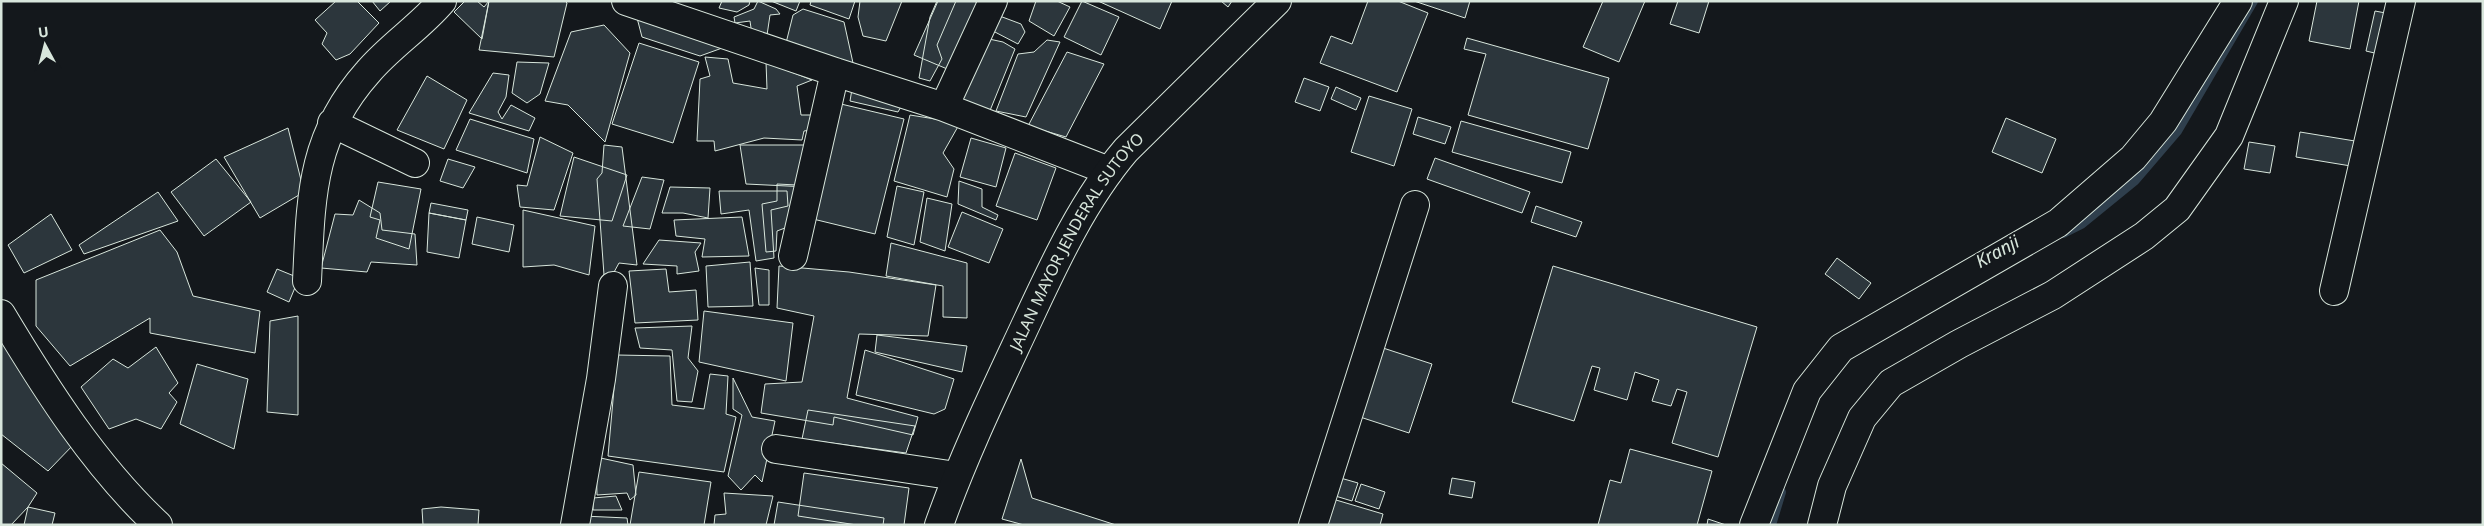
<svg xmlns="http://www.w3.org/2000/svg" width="2484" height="526" font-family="'Noto Sans',sans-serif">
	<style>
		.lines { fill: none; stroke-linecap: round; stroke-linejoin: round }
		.stream { stroke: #2f3f4d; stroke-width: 10 }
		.building { fill: #2c363c; stroke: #d8e6dc }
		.minor-casing { stroke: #d8e6dc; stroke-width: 30 }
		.secondary-casing { stroke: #d8e6dc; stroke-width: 30 }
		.minor { stroke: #14181c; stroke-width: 28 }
		.secondary { stroke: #14181c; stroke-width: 28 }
		.labels { text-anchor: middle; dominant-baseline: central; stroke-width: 4; stroke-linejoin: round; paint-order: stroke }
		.street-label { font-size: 16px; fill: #d8e6dc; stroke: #14181c }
		.water-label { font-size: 18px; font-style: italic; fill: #d8e6dc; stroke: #14181c }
	</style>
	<rect width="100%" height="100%" fill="#14181c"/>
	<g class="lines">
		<path class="stream" d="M2063,233L2081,224L2135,180L2177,131L2253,1
			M1771,525L1781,492"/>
	</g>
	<path class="building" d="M336,1H357L379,23L350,54L336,60L322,44L327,33L315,20Z
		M372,1H391L380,11Z
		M465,1H477L484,7L489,1L482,39L454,12Z
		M489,1H565L567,3L554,57L479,50Z
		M722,1H750L749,5L737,12L719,8Z
		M758,1L776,9L780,14L770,15L766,42L752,35L750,21L735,23L734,17L754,9Z
		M771,1H800L796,11Z
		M811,1H855L849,19L810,5Z
		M860,1H902L886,41L863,36L858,17Z
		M937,1H956L937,45L942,59L930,81L919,78L930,17Z
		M938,1H974L980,4L952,71L914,55Z
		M1036,1H1057L1070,7L1054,36L1029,21Z
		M1082,1L1119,17L1101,55L1064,37Z
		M1098,1H1172L1160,29Z
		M1221,1H1232L1228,7Z
		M1368,1H1398L1428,13L1397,92L1320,63L1331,36L1352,44Z
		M1414,1H1470L1465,18Z
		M1603,1H1645L1619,62L1583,47Z
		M1678,1H1709L1699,33L1670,24Z
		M2317,1H2359L2350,49L2309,41Z
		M803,9L844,22L855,72L785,47L793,15Z
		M2375,11L2391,14L2383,55L2366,51Z
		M636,14L736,43L700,56L642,37Z
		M997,15L1021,24L1025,32L1018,44L993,31Z
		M604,25L630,53L605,142L568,105L545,101L571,32Z
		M1467,38L1609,78L1588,149L1468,115L1486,54L1464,49Z
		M989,39L1003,42L1015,49L989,113L959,104Z
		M1047,40L1060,42L1026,117L996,111L1018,54L1034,52Z
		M639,43L699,62L673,143L612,124Z
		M1067,52L1104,64L1066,137L1028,126Z
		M705,57L728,59L733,83L767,89L766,62L812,80L797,86L801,115H816L818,129L804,131L802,140L764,138L715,151L714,141H697L700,79L710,76Z
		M517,62L549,63L540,94L527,103L512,93Z
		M493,73L509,75L506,97L498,112L502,119L511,105L535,118L529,131L469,113Z
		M427,76L467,100L444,149L397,130Z
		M1304,78L1329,87L1320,111L1295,102Z
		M1336,87L1361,98L1356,110L1331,99Z
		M852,89L903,103L898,112L850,101Z
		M1369,96L1412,109L1394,166L1351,152Z
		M841,104L904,119L875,234L813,219Z
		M910,115L960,123L943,153L954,169L947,197L894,181Z
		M1418,117L1451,127L1445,144L1413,134Z
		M2006,118L2056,139L2042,173L1992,152Z
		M470,119L534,139L527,173L456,150Z
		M1461,121L1571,152L1562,183L1452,152Z
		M288,128L304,192L260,218L224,157Z
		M2300,132L2361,142L2357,167L2296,157Z
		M540,137L573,153L554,210L520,207L517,185L527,186Z
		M971,138L1006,148L996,187L960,177Z
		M2249,142L2275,146L2270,173L2244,169Z
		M604,145L622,147L637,265L619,263L613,274L604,275L597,179L602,173Z
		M740,145H816L808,187L746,184Z
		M1015,153L1056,168L1037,220L996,206Z
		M574,157L627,175L612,221L560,216Z
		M1435,158L1530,192L1522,213L1427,179Z
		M216,159L251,202L204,236L171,192Z
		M448,159L475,167L463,188L440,181Z
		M642,177L664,180L650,229L623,226Z
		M959,181L982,189V207L998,215L996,220L958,204Z
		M378,182L421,189L409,249L376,238L380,220L370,217Z
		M777,184L797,185L793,225L777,231L776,251L766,252L762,204L777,201Z
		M897,186L924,192L914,245L887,237Z
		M670,187L710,188L708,218L683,213H662Z
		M719,191H787L788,206L771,210L774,258L756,261L749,210L721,214Z
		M158,192L178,221L84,254L79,245Z
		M927,198L952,204L945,251L920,242Z
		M359,200L380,213L382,230L415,234L417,265L371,262L367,272L321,268L335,214L353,215Z
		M431,203L468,210L466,220L429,213Z
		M1536,206L1582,222L1576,237L1531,222Z
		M523,210L595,226L589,275L554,265L523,267Z
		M962,212L1003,229L989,263L948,247Z
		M429,213L466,220L459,258L427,252Z
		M51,214L72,250L24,273L8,245Z
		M477,217L514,225L509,252L472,244Z
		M742,217L749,256L702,257L705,239L676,236L674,220Z
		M160,230L177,252L193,296L260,311L255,353L150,333V318L70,366L36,326V280Z
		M659,240L701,243L695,252L699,271L677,274V266L643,264Z
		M891,243L967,263V318L943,317V286L886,276Z
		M1837,258L1871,283L1859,299L1825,274Z
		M750,262L753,306L708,307L706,266Z
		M779,266L849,272L936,285L928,336L859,334L847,398L918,417L913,435L834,417L833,425L761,413L765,384L802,382L814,316L777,308Z
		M1553,266L1757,327L1718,457L1672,443L1687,392L1677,389L1671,406L1652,401L1659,380L1635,372L1627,400L1594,390L1600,368L1592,366L1574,421L1512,402Z
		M755,268L769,270V305H759Z
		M277,269L299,278L289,302L267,292Z
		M666,269L669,292L696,290L698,320L635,323L629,271Z
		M704,311L793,323L786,381L699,362Z
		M298,316V415L267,412L270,321Z
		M692,326L688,358L698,371L692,402L677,401L672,350L640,348L635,328Z
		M877,335L967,346L962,372L875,352Z
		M1,337L75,443L48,471L1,434Z
		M1377,346L1432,364L1409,433L1354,415Z
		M156,347L178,383L169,393L177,402L161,429L136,419L109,429L81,387L113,359L128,368Z
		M865,350L954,379L945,409L934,414L856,395Z
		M617,355L670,356L672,405L704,409L710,374L728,376L726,414L736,417L724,472L608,456Z
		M197,364L248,379L234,449L180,424Z
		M733,378L752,417L775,421L762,482L755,475L741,490L728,476L742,415L733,409Z
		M808,410L915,426L906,453L802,439Z
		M1630,449L1712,471L1697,525H1598L1610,480L1621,483Z
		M596,457L633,465L636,495L630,500L627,493L597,495Z
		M1021,459L1032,498L1116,525H1024L1002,519Z
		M1,463L37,493L28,507L11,525H1Z
		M639,472L711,482L704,525H630Z
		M804,473L909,488L904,525H857L798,516Z
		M1337,477L1358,483L1352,501L1332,495Z
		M1452,478L1475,482L1472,498L1449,494Z
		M1361,484L1385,492L1379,509L1355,501Z
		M724,493L773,496L766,525H714L715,515L726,514Z
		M616,496L622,510H593V498Z
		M1326,497L1383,514L1380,525H1317Z
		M778,502L884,518L883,525H774Z
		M28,507L55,513L52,525H24Z
		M441,507L479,510L478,525H423L422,509Z
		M583,516L627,518L628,525H583Z
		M1708,519L1726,525H1707Z"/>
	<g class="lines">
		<defs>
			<path id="minor" d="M626,1L835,72L944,107L1109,171
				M944,107L993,1
				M332,123L415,163
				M793,256L835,72
				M307,281C311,199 310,137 368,72C390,46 420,27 442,1
				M2334,291L2401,1
				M1,314C46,389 94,465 158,525
				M776,449L956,476
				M575,525L601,379L613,286
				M1313,525L1415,205
				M1754,525L1807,391L1841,348L2058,223L2133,158L2163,122L2238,1
				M1822,525L1832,486L1862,418L1891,383L1959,344L2053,295L2144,236L2177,209L2229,136L2284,1"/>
			<g id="secondary">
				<path id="s1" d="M939,525C962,460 991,399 1020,337C1050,273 1080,204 1126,150L1277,1"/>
			</g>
		</defs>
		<use href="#minor" class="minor-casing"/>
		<use href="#secondary" class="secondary-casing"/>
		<use href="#minor" class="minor"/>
		<use href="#secondary" class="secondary"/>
	</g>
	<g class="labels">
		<g class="street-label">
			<text stroke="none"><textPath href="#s1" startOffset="316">JALAN MAYOR JENDERAL SUTOYO</textPath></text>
		</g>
		<g class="water-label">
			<text transform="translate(1997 251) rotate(-29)">Kranji</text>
		</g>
	</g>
	<rect width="2484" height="526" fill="none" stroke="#d8e6dc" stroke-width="5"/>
	<g transform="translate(45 45) rotate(353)" stroke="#14181c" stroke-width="4" paint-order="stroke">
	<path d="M0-4L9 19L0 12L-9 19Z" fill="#d8e6dc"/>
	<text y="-8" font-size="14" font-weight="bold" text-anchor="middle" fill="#d8e6dc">U</text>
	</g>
</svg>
